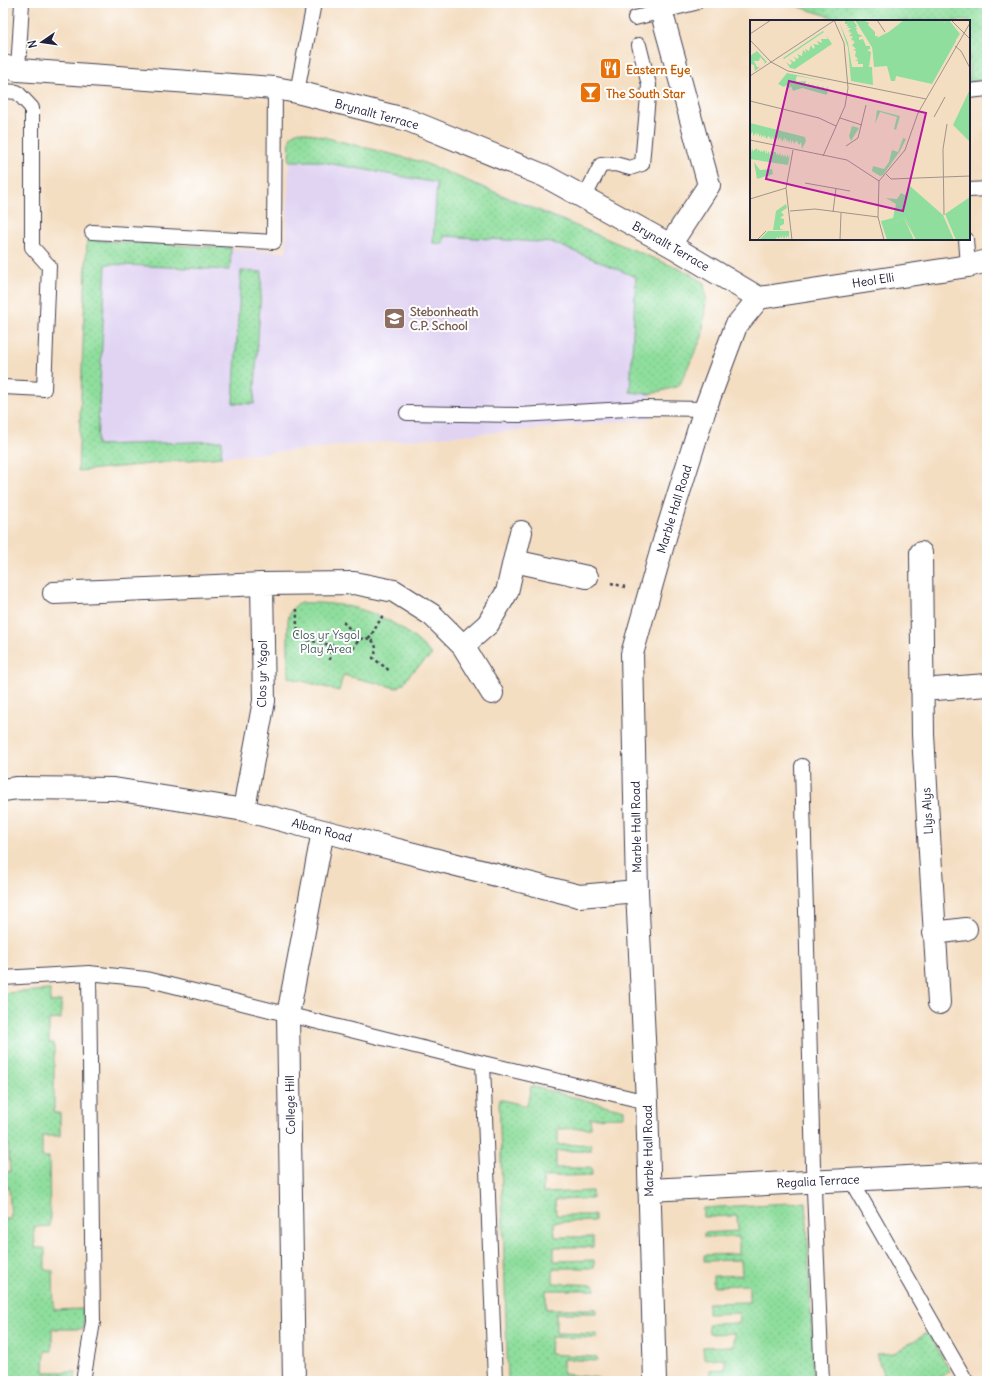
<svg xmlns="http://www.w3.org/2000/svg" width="990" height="1384" font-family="Delius,sans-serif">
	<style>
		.built { fill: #e1d4f3 }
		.green { fill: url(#green-dots); stroke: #58806c }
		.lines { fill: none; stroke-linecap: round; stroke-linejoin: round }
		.lane-casing { stroke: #423e4f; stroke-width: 16 }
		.street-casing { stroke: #423e4f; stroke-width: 24 }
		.path { stroke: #423e4f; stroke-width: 2.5; stroke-dasharray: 3 3; stroke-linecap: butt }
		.lane { stroke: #fff; stroke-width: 14 }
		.street { stroke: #fff; stroke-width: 22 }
		.labels { text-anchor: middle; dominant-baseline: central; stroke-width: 4; stroke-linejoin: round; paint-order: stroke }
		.food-label { font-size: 12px; font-weight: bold; fill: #c56008; stroke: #fff; text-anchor: start }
		.street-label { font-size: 12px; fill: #22223b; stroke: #fff }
		.education-label { font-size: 12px; font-weight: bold; fill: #785e54; stroke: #fff; text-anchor: start }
		.park-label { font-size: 12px; fill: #435a58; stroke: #fff }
		.inset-road { fill: none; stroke: #a0938c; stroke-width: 1 }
		.view { fill: #b5179e; fill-opacity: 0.15; stroke: #b5179e; stroke-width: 2 }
		.inset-edge { fill: none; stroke: #22223b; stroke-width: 2 }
	</style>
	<defs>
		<pattern id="green-dots" width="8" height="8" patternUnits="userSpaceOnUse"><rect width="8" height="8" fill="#8fde9d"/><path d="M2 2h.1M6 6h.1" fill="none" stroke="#7bbe88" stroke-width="1.8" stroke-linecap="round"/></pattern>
	</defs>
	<rect width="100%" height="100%" fill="#fff"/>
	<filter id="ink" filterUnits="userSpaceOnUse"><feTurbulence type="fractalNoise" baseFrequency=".025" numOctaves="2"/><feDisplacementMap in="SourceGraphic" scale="8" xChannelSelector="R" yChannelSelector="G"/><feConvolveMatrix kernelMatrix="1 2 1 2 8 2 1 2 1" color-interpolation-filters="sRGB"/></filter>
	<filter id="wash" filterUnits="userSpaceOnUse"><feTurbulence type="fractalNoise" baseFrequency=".012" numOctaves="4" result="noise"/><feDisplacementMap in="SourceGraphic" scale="16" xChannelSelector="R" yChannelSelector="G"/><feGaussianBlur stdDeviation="0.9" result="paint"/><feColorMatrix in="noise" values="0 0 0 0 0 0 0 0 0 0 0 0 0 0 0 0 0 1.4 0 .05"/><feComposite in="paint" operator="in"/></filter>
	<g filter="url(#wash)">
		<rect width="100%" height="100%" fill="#f4dec2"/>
		<path class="built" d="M300,131L422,162L495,191L689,273L704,283L706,298L702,337L679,386L650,394L648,419L349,445L78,471L87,240L286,252L290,138L294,133Z"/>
		<path class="green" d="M787,3H987V80L969,82V21H837L838,19Z
			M300,131L422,162L689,273L704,283L706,298L702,337L679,386L650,394L630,392L636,277L554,243L444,236L443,244L433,243L437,183L317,161H289L290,138L294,133Z
			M87,240L231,248L230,270L106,264L97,445L222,441L221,457L78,471Z
			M241,271L262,272L254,404L233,403Z
			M301,603C353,601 397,616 432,655L411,673L403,684L397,688L343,675L339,691L288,677V620C290,611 292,606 301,603Z
			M50,990V1002L61,1001V1019L49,1020V1043H54V1113H60V1136H42V1157H49L50,1226L34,1227L35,1248H45V1270L53,1271L54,1310L82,1309L84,1320L83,1329H52V1351H45L44,1372H76L75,1381H3V1219H11L9,1187H3V1172H10L8,1143H3V1130L7,1129L6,1098H3V1082L6,1081V1052H3V1035H5L3,993Z
			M531,1086L624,1110V1117L590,1118L591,1128L558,1129V1145L591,1144V1151H556V1168H592V1175L543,1177V1193L592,1191V1199L555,1200L556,1215H594V1221L554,1222L555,1237H593V1247H554V1261L594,1260V1268H553V1283L595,1285V1290H546V1309H596V1313H556V1333L597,1334V1338L551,1337L550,1354L597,1357V1361L563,1359V1374L598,1378V1381H508L499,1099L527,1106Z
			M806,1202L814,1381H745L744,1376L710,1377V1370L725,1369V1358L704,1359L703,1347L734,1346V1333L709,1334L708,1324L740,1323L739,1313L708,1314V1303L749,1302V1285L713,1286V1276L742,1275L741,1260L704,1261V1255L739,1254V1237H704V1233L738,1231L737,1216L703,1217V1208Z
			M928,1332L950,1371L931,1381H886L876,1354L894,1353Z"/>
	</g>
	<g filter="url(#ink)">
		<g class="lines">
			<defs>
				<path id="lane" d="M635,18L695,3
					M18,70L22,3
					M3,91L17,92L32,108V247L49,266L44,389L3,387
					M969,91L987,89
					M297,92L314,3
					M969,190L987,189
					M584,198L601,165L615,164L630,168L642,164L649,85L639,45
					M92,232L274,242L275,88
					M966,239L968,266
					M407,413L519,415L645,408L705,409
					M802,766L813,1166L822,1381
					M3,978L89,973L146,979L483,1063L647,1102
					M483,1063L495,1381
					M851,1180L966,1381
					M83,1381L93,1322L89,973"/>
				<path id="street" d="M659,3L709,185L670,245
					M3,66L18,70L275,88L297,92L408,120L545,176L670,245L759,298
					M759,298L968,266L987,261
					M521,532L514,561L587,577
					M921,553L923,735L939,1003
					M54,593L262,584L354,583L394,591L432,615L463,646L492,693
					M463,646L488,624L507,592L514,561
					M922,690L987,685
					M3,790L17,788L114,789L244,810L323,831L579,896L637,891
					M244,810L247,792L264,701L262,584
					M934,933L966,929
					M649,1190L987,1173
					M294,1381L288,1015L323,831
					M655,1381L647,1102L637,891L632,654L666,534L705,409L736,326L759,298"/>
			</defs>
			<use href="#lane" class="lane-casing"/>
			<use href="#street" class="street-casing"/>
			<path class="path" d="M611,583L625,587
				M297,609C297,619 295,633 303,639L353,650C360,628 384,640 373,658L390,671
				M343,622L360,639
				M369,639L383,615
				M330,660L331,646"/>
			<use href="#lane" class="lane"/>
			<use href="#street" class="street"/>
		</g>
	</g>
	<defs>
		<symbol id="restaurant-square" viewBox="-11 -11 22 22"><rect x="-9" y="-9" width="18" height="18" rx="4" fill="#e8710a" stroke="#fff"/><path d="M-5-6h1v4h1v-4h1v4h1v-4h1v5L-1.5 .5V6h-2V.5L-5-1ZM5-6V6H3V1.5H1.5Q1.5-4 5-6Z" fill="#fff"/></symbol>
		<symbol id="bar-square" viewBox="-11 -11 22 22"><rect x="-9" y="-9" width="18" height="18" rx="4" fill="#e8710a" stroke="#fff"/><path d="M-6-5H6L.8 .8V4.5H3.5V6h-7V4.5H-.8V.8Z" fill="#fff"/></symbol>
		<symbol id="school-square" viewBox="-11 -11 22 22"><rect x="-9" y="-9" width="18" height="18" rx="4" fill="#8d6e63" stroke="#fff"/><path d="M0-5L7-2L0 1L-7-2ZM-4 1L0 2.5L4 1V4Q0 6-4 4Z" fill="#fff"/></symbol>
	</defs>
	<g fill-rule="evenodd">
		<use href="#restaurant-square" x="598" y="56" width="25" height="25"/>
		<use href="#bar-square" x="578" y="80" width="25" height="25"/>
		<use href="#school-square" x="382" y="306" width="25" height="25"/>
	</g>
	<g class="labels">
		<g class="food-label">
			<text x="626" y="69">Eastern Eye</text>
			<text x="606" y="93">The South Star</text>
		</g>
		<g class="street-label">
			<text transform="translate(377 114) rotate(15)">Brynallt Terrace</text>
			<text transform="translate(671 246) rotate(30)">Brynallt Terrace</text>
			<text transform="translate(873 280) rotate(-9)">Heol Elli</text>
			<text transform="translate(674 509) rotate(-73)">Marble Hall Road</text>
			<text transform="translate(262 674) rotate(-89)">Clos yr Ysgol</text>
			<text transform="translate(927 811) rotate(-93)">Llys Alys</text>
			<text transform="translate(636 827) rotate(-91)">Marble Hall Road</text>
			<text transform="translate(322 830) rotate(15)">Alban Road</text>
			<text transform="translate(290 1105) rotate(-91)">College Hill</text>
			<text transform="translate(648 1151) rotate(-91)">Marble Hall Road</text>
			<text transform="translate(818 1181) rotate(-3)">Regalia Terrace</text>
		</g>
		<g class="education-label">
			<text x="410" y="311">Stebonheath<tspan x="410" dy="14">C.P. School</tspan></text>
		</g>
		<g class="park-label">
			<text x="326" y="634">Clos yr Ysgol<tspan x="326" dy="14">Play Area</tspan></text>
		</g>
	</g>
	<g transform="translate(750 20)">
		<rect width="220" height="220" fill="#f4dec2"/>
		<path d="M95,0H103L107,6L105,8H108L106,9L108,14L113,16L109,17V20L113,19L116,26H120V29L117,30L121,32L119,47H122L123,65L101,61L98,28L89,1L98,23L102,47H113V44H108V41H105L108,39L105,36L106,31L103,30L106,29L102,25L105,22H102L105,21L101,20L103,17L100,18L103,16H99L102,13L98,12L101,11H98L101,8H97L99,6H96L98,4H95ZM105,0H116L115,1L119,3L118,5L125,12V16H128L127,18L138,12L123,29ZM193,0H199L210,14L194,37L195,3ZM73,11L74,12L34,39L33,38ZM76,15L82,24L45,49L40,48L36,42L40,45L42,43L39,39L44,42L46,40L43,36L47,39L49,37L47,34L52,36L53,30L56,33L55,29L59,31L61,25L63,29L65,27L63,24L69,25L67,21L72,23L71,19H78ZM7,31L17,42L14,44L15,42L10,37L9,41H4L7,47H10L5,51L4,45L0,44V36ZM37,53L79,62L47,56L46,59V62L56,61L55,66H58L59,62L60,67H62L63,63L64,68H67L68,64L69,69L74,66L73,69L76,70L78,66L77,75L52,68L43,71L41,66L38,69L36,65L34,67L28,64ZM220,69V122L203,105ZM127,90L150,96L146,110L144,109L147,97L130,92L125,104ZM0,103L55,117L56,121L52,129L51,122L49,125L47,121L46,125L47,120L44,124L43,120L41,124V119L39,123L38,119L37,123L36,118L34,122L35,117L32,122L31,117L30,121V117L28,121V117L26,120L25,117L23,120V116L21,120L20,116L19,119V116L16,119L15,115L14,118L13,115L11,118V114L9,117V113L6,116L7,112L3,116V112L0,115ZM102,106L109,108L101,121L99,116ZM153,118L156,119L150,131L133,155L130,156L122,151L123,146L134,149L139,142L142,130L148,132ZM2,128L3,131L7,128V132L8,129L11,132V129L12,132L15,130V134L17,130V134L19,131L20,136L21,131V135L23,132H26V135L28,133V136L30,133L31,137L32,134L34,137L35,134L36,138L38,134V138L40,135L38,145L0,139ZM4,142L10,150L22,149L23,154L18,156L16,153V156L7,159ZM160,166L193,195L204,220H192L155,196L166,220L154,198L135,207L140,220H137L131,201L143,198L146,184L136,178L147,179L151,173L155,175ZM220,177V220H206L195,194ZM36,184L37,188L31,192L34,195L30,198L34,199V204L30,206V209L34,210H23L26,191ZM18,211H39V219L38,215L36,219V215L34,219L32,215V219L30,216L29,219L27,217L25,220H9Z" fill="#8fde9d"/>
		<path d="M154,0H193L206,21L182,64L146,56L145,61H141L137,46L124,47L122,25ZM178,185L194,219L192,220H166L155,196ZM154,198L164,220H140L134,207Z" fill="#8fde9d"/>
		<path class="inset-road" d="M127,0L135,12M201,0L220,19M0,14L21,0M0,20L21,42L38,51L176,79M205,26L211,31L220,48M0,56L85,0M0,81L69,98L86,106M184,97L195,77M90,98L112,105M0,120L97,140L129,161M96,126L108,118L116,85M73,136L95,86L98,68L94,23L84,0M136,154L141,159L220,156M129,161L155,130L168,93L220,3M129,161L128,197L134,220M55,163L100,171M0,179L36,168M40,191L65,189L128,197M83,192L86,168M194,195L193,129L197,104M7,220L16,211M42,220L36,168L43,130M90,220L91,193"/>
		<path class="view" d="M39,61L176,93L153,191L16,159Z"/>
		<rect width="220" height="220" class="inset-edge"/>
	</g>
	<rect width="990" height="1384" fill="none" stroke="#fff" stroke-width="16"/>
	<g transform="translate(42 42) rotate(257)" stroke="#ffffff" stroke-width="3" paint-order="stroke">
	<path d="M0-3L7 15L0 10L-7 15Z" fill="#22223b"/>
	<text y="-6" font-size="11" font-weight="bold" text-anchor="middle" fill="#22223b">N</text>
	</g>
</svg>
